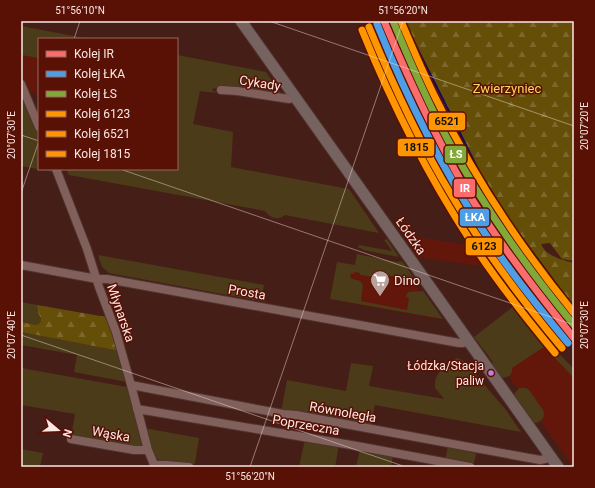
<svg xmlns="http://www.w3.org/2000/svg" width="595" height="488" font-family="Roboto,sans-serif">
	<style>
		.built { fill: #63160a }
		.green { fill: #4b3b18 }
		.forest { fill: url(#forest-firs) }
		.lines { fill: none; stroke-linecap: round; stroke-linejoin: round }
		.stream { stroke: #160660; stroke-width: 2 }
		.minor-casing { stroke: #4f3431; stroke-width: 10 }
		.major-casing { stroke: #4f3431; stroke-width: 13 }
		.minor { stroke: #81605b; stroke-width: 8 }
		.major { stroke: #76625f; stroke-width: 11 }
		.rail-1-casing { stroke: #591005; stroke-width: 10 }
		.rail-2-casing { stroke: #591005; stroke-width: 10 }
		.rail-3-casing { stroke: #591005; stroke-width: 10 }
		.rail-4-casing { stroke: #591005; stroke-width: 10 }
		.rail-5-casing { stroke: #591005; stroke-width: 10 }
		.rail-6-casing { stroke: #591005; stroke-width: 10 }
		.rail-1 { stroke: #fb6d6d; stroke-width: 7 }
		.rail-2 { stroke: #4d9ee5; stroke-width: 7 }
		.rail-3 { stroke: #81a838; stroke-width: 7 }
		.rail-4 { stroke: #ff9500; stroke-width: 7 }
		.rail-5 { stroke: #ff9500; stroke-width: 7 }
		.rail-6 { stroke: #ff9500; stroke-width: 7 }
		.ticks { fill: none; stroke: #f9e7e3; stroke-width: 1; stroke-opacity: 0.45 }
		.bus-dot { fill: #c07fdc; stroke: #591005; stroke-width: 1.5 }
		.labels { text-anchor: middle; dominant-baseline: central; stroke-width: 3; stroke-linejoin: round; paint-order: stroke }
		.bus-label { font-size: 12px; fill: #f9e7e3; stroke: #591005; text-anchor: end }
		.street-label { font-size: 13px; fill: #f9e7e3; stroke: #591005 }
		.park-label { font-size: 13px; fill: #fed85d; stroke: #591005 }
		.poi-label { font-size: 13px; fill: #f9e7e3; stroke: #591005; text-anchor: start }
		.line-badge { stroke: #591005; stroke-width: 1.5 }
		.badge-label { font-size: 11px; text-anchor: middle; font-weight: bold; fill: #fff }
		.pale-badge-label { font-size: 11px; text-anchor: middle; font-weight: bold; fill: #111 }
		.neatline { fill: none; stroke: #f9e7e3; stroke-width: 1.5 }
		.ticks-label { font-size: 10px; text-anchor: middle; fill: #f9e7e3 }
	</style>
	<defs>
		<pattern id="forest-firs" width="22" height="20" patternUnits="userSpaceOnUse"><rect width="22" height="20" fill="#654e08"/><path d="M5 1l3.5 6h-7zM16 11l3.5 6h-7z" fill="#7c682c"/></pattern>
	</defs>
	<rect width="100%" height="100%" fill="#461e18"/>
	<path class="built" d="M21,55L39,58V94L27,92L21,78Z
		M403,235L480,247L493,268L417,257Z
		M337,262L410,275L437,319L330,299Z
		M536,330L574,369V467H573L497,360Z"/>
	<path class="green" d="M21,26L90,39H39V58L21,55Z
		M177,55L266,72L283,96C268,94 224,85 212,89L213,91L225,93L206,92L200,91L193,124L233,132L231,167L349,189L379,233L285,215C278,221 270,218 265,211L69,175L66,169H177Z
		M21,91L39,131H37L39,136V169H53L54,172L21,166Z
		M387,239L399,257L363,250L361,248H358L359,245L392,251L384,240Z
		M357,254L397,262L402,261L418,283L416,285L402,282L403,278L374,273L373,277L360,275V273L354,272V274L351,273L350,278L360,281L363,285L361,301L407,310L409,298L406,297L407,294L408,292L423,291L443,319L330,299L337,262L355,265Z
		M98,255L264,285L262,296L266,302L109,273L102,267Z
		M21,302L37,305L38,312L41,319L40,323L36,325L21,322Z
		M514,306L534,331L536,330L574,369V378L544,347L512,368C513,375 508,379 500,377L490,365L493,362L474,337Z
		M21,332L119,351L127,382L74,372L77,355L21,345Z
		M457,358L470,364L476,375L506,410L521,432L375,405L370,427L281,412L287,380L346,391L351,363L373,366L369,386L444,399L435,388C435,384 435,381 436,378C439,370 449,361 457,358Z
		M21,368L127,387L128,389L144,448L71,437L75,414L21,405Z
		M520,388H526L529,390L543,410C546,418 541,423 533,423L513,396L518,389Z
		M144,428L199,438L195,463L192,465L163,463C160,462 159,462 157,459C151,454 147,435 144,428Z
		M305,439L339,445L335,467H299Z
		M448,446L477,451L473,466L445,461Z
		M21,449L43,453L40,467H21Z
		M360,449L393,455L391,467H356Z"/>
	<path class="forest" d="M405,21H574V261L562,259L550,243L541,244C546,256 562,260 574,263V311L531,258L472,164L435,95L408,30Z
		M37,305L106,317L119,351L21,332V322L36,325L40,323L41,319L38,312Z"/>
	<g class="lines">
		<path class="stream" d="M393,21L414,73L449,144L475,187L508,236L559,306L574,323
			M405,21L408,30L481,175L513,226L574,308"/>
		<defs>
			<path id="minor" d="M21,84L39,127
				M221,90L237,91L289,99L295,97
				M56,169L87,249L99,287L116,332L131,385L148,450L155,467
				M21,265L97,279H107L459,343H463L468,341
				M131,385L283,414L296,415L540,460L545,459L551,457
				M137,409L357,446L470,467
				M71,439L134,450H148
				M154,465H166L189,467"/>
			<path id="major" d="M241,21L558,467"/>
		</defs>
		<use href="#minor" class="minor-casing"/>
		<use href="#major" class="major-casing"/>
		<use href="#minor" class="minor"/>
		<use href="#major" class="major"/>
		<defs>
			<path id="rail-1" d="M384,21C408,78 434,134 465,188C497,241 535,290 574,338"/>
			<path id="rail-2" d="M377,24C406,96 440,166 484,232C509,271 538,307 568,343"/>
			<path id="rail-3" d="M393,21C410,62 428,103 449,142C484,208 527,268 574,325"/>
			<path id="rail-4" d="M369,27C393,85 419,142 452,196C484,250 522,300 562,348"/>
			<path id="rail-5" d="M401,21C412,47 423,73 436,99C473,176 520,247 574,313"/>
			<path id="rail-6" d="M362,30C392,104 426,173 470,240C496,280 525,317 555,353"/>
		</defs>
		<use href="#rail-1" class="rail-1-casing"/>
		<use href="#rail-2" class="rail-2-casing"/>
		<use href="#rail-3" class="rail-3-casing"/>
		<use href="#rail-4" class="rail-4-casing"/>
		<use href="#rail-5" class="rail-5-casing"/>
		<use href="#rail-6" class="rail-6-casing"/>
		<use href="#rail-1" class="rail-1"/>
		<use href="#rail-2" class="rail-2"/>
		<use href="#rail-3" class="rail-3"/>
		<use href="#rail-4" class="rail-4"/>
		<use href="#rail-5" class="rail-5"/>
		<use href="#rail-6" class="rail-6"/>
	</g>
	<path class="ticks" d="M269,21L574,126M74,39L80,21M21,135L39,141M120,169L574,325M21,193L39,141M21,335L406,467M250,467L403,21M572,467L574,462"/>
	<defs>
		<symbol id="supermarket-pin" viewBox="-11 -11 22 30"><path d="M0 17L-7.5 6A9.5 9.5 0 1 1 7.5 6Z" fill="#baa19c" stroke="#591005"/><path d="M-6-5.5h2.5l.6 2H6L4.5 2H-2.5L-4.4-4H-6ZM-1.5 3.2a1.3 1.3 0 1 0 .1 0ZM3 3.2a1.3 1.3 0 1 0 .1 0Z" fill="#fff"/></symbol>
	</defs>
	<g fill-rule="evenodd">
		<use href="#supermarket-pin" x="369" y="269" width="22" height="30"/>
	</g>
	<circle class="bus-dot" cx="491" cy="373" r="3.5"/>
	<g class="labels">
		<g class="bus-label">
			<text x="484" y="366">Łódzka/Stacja<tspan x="484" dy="15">paliw</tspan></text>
		</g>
		<g class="street-label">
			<text transform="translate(260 83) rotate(9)">Cykady</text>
			<text transform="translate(411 236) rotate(55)">Łódzka</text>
			<text transform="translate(247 292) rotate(10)">Prosta</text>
			<text transform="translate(121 313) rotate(71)">Młynarska</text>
			<text transform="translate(343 412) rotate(10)">Równoległa</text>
			<text transform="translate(306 425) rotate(10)">Poprzeczna</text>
			<text transform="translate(111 434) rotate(10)">Wąska</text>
		</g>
		<g class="park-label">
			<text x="507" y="88">Zwierzyniec</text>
		</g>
		<g class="poi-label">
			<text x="394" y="280">Dino</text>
		</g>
	</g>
	<g class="line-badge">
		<rect x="428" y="112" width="38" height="19" rx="4" fill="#ff9500"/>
		<rect x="397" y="138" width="38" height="19" rx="4" fill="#ff9500"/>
		<rect x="444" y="145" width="23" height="19" rx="4" fill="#81a838"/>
		<rect x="453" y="178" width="23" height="20" rx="4" fill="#fb6d6d"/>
		<rect x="459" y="208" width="31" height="19" rx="4" fill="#4d9ee5"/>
		<rect x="465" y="237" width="38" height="19" rx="4" fill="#ff9500"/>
	</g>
	<g class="badge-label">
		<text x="456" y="158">ŁS</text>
		<text x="465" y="192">IR</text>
		<text x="475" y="221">ŁKA</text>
	</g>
	<g class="pale-badge-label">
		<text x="447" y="125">6521</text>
		<text x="416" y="151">1815</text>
		<text x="484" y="250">6123</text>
	</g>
	<rect width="595" height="488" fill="none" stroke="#591005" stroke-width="44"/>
	<rect x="38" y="38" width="140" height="132" fill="#591005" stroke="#99665e"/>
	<rect x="46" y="51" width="20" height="6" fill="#fb6d6d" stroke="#99665e"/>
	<text x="74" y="58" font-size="12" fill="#f9e7e3">Kolej IR</text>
	<rect x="46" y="71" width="20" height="6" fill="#4d9ee5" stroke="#99665e"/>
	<text x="74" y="78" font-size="12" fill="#f9e7e3">Kolej ŁKA</text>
	<rect x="46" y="91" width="20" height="6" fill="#81a838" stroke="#99665e"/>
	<text x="74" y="98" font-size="12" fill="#f9e7e3">Kolej ŁS</text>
	<rect x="46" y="111" width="20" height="6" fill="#ff9500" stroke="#99665e"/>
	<text x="74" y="118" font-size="12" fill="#f9e7e3">Kolej 6123</text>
	<rect x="46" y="131" width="20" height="6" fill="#ff9500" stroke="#99665e"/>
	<text x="74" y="138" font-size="12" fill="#f9e7e3">Kolej 6521</text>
	<rect x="46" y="151" width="20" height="6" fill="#ff9500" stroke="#99665e"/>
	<text x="74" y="158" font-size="12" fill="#f9e7e3">Kolej 1815</text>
	<g transform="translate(58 430) rotate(109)" stroke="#591005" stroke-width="3" paint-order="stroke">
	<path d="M0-3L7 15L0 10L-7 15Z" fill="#f9e7e3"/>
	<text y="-6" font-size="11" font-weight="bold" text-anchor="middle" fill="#f9e7e3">N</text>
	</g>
	<rect x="22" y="22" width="551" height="444" class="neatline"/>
	<g class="ticks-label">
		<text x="80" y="14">51°56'10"N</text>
		<text x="403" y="14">51°56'20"N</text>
		<text transform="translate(584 126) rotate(-90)" y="4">20°07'20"E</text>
		<text transform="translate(11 135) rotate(-90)" y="4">20°07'30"E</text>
		<text transform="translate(584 325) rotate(-90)" y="4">20°07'30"E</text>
		<text transform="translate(11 335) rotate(-90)" y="4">20°07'40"E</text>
		<text x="250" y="480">51°56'20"N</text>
	</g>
</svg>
